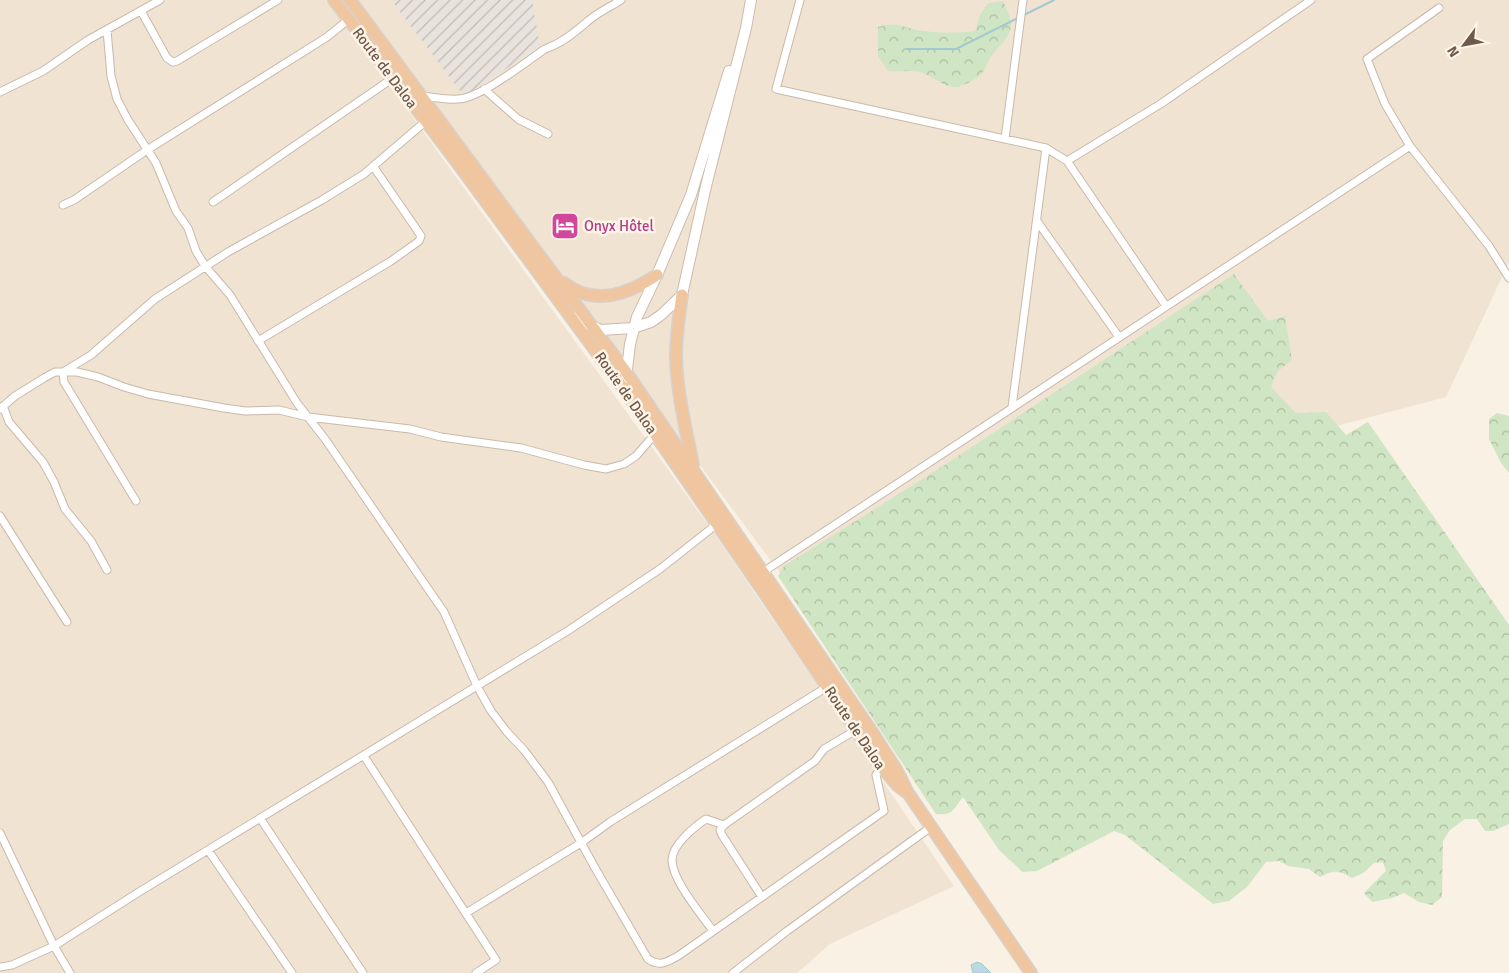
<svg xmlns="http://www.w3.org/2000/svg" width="1509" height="973" font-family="Signika,sans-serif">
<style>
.residential{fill:#f0e3d2}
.industrial{fill:url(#industrial-furrows)}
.forest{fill:url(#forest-crowns)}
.water{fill:#badae1;stroke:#a1c9d1}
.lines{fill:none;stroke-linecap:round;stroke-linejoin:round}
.stream{stroke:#a1c9d1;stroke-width:2}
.minor-casing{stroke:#c9b9ab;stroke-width:9}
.secondary-casing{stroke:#cebbab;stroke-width:12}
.trunk-casing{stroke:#d7d1cd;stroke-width:14}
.minor{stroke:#fff;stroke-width:7}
.secondary{stroke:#fff;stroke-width:10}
.trunk{stroke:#f0c6a0;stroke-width:11}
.labels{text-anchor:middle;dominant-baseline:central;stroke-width:5;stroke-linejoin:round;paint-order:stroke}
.street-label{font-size:15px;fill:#6f594c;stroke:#fdf5e8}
.hotel-label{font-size:15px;fill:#b23c85;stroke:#fdf5e8;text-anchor:start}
</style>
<defs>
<pattern id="industrial-furrows" width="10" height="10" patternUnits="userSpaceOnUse" patternTransform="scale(1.25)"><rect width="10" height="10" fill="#e9e3dd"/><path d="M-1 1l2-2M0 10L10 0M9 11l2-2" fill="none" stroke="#c1bbb5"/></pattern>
<pattern id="forest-crowns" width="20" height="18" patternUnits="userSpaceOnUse" patternTransform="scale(1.25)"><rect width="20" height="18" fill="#d0e5c3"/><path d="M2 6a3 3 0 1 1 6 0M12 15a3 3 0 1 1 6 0" fill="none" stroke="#adbda1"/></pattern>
</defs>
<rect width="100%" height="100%" fill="#f9f1e3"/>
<!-- residential -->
<path class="residential" d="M0,0H326L414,119L714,533L954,886L830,944L797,973H0Z
M355,0H1509V262L1446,397L780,573Z"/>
<!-- industrial -->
<path class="industrial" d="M391,0H532L540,47L467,94L461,92Z"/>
<!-- forest -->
<path class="forest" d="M1003,1C1006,8 1012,19 1011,26C1010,38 999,46 992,55C987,62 985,72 978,77C973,81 962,86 957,87C945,88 935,78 925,74C913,68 901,73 888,71L878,56V27C894,20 908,29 924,31C941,33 959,33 975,31L980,15L988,3Z
M1234,274L1268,321L1285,316L1292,360L1278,371L1271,387L1296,413L1326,412L1346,435L1368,422L1509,625V824L1493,831H1485L1477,819H1465L1450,830L1443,841L1442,897L1432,905L1419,902L1404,893L1392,898L1372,902L1364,893L1386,871L1383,862L1374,863L1363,873L1352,878C1337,870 1335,870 1320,877L1309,869L1288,866L1279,861L1266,862L1247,887L1229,901L1213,904L1125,835L1114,831L1037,871L1023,872L999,850L963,797C953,809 954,816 936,814L778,576L784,566L940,468Z
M1497,413L1509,416V473L1501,463L1489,439V419Z"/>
<!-- water -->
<path class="water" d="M977,962L982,964L991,973H973L971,965Z"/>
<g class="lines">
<!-- stream -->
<path class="stream" d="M1024,15L1054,0
M907,49H956L1018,18"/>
<defs>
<path id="minor" d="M800,0L776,89L1046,148L1067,161L1166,306
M1439,8L1367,59L1385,104L1410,146L1489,246L1509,278
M141,11L167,58L173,62L177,61L278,0
M107,30L111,76L117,99L128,120L156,163L176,211L188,228L196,251L205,266L230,295L297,403L325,439L444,612L477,686L491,711L507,732L524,750L548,782L595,868L648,959C660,967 667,962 678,956L884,811L876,775L881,767
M484,89L518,119L548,134
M0,92L43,71L88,40L160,0
M422,96C434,97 446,100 458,99C481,98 524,63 545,49C562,43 574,33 588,21C597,13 610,7 621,0
M1005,139L1023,0
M1067,161L1162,103L1311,0
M213,202L393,78
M63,205L74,200L147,150L327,37L348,20
M1037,221L1119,337
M258,341L391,261L419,241L421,236L415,227L373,166
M3,406L9,422L43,462L54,482L65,509L91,541L107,570
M1012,407L1046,148
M0,409L15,396L44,378L55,372H63L91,355L155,299L228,252L322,200L364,174L426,121
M136,501L64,382L63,372H77L98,377L124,387L148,394L224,408L245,411L279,410L308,417L410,429L441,437L521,448L584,465L606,469L624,464L636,456L655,434
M0,516L67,622
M763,572L1410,146
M364,756L496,960L476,973
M260,818L363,973
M0,833L54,946L70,973
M208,850L292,973
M762,897L722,835L720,830L724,825L815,761L824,749L856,730
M466,913L581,843L610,822L827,687
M713,931C701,914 672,880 672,860C672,845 694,827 706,819L724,825
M0,967L12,965L54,946L139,892L569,630L660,569L717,524
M733,973L787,931L931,827"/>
<path id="secondary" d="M572,317L601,330L633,328L651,322L661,315L682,295L706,186L746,28L751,0
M626,378L630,344L637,317L657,275L691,195L729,71"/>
<path id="trunk" d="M334,0L456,161L626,392L763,591L878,763L897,785L906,792
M350,0L626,372L870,729L896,769L908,793L1031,973
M564,283C595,307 628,294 657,275
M682,295C679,315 676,336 676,357C677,394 686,429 693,465"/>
</defs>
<!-- minor casing -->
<use href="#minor" class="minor-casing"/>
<!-- secondary casing -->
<use href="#secondary" class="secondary-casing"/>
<!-- trunk casing -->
<use href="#trunk" class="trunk-casing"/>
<!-- minor -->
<use href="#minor" class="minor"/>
<!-- secondary -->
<use href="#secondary" class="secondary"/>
<!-- trunk -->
<use href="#trunk" class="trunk"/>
</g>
<!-- icons -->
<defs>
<symbol id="hotel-square" viewBox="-11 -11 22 22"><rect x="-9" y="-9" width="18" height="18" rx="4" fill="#d1479c" stroke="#fdf5e8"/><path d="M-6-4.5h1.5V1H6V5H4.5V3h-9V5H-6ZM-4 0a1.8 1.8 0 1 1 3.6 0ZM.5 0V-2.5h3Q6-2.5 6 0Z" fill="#fff"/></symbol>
</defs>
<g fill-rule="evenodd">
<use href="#hotel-square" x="549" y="210" width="32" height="32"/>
</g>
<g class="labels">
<!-- street labels -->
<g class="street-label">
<text transform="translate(385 68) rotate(53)">Route de Daloa</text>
<text transform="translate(626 393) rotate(55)">Route de Daloa</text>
<text transform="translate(855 728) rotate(56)">Route de Daloa</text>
</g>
<!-- hotel labels -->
<g class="hotel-label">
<text x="584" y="226">Onyx Hôtel</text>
</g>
</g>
<!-- north arrow -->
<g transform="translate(1464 45) rotate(238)" stroke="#fdf5e8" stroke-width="4" paint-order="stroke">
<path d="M0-4L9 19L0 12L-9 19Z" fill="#6f594c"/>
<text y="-8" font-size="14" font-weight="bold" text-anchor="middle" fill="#6f594c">N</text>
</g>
</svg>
